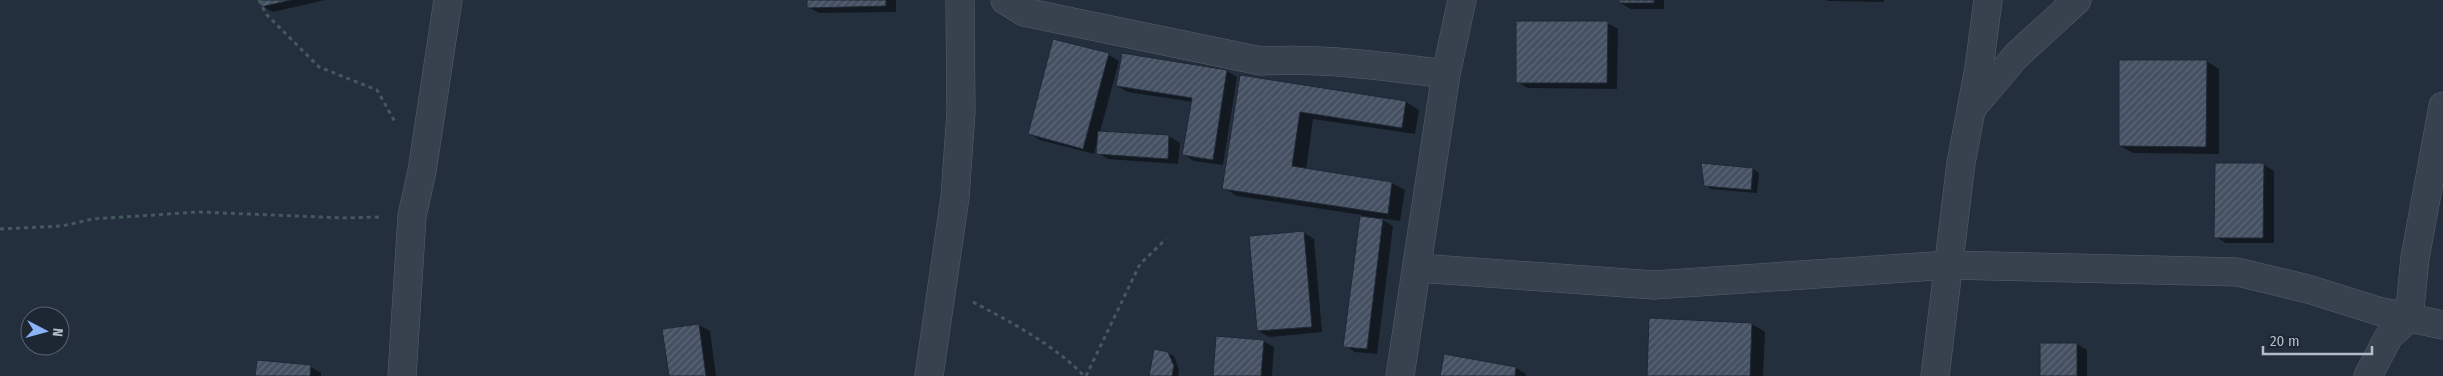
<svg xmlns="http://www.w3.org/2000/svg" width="2443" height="376" font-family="'Fira Sans Condensed',sans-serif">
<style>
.shadow{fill:#0007}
.building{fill:url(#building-hatch);stroke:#1f2835}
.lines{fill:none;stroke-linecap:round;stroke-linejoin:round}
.minor-casing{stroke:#565f6c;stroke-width:29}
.path{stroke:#44595c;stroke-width:3;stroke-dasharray:4 4;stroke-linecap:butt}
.minor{stroke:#38414e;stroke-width:28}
</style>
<defs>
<pattern id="building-hatch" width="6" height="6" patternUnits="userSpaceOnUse" patternTransform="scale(1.25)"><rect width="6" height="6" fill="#455162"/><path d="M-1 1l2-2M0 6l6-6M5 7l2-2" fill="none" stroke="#5d6877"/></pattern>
</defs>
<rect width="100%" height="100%" fill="#242f3e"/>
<!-- shadow -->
<path class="shadow" d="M261,0H325L273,12L262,6Z
M808,0H896V12L819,13L808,7Z
M1620,0H1664V9H1631L1620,3Z
M1826,0H1884V2L1828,1Z
M1607,23L1618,29L1617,89L1528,88L1517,82Z
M1054,40L1109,55L1119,61L1100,132L1169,136L1180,143L1178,164L1108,159L1098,153L1097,143L1094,154L1040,140L1030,134Z
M2206,61L2219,69V154L2133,153L2120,146Z
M1227,71L1237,77L1223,165L1194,161L1184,155L1193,102L1128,92L1117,86Z
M1241,76L1406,102L1419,110L1415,134L1313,119L1306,170L1392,183L1405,190L1400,221L1379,218L1393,226L1377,354L1355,352L1345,346L1362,215L1237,196L1224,188Z
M1702,165L1753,169L1759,173L1757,193L1711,189L1705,185Z
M2264,165L2274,171V243H2226L2216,237Z
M1304,233L1314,239L1322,332L1269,337L1258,331Z
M1752,324L1765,332L1763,376H1648Z
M699,325L710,331L716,376H670Z
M1263,341L1274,347L1272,376H1214Z
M2077,344L2087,350V376H2041Z
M1167,353L1174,356L1179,370L1178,376H1150Z
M1445,356L1516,368L1526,374V376H1441Z
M311,367L321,373V376H256Z"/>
<!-- building -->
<path class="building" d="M259,0H291L261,7Z
M807,0H886V6L807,8Z
M1619,0H1654V3H1619Z
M1516,21H1608L1607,83H1516Z
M1053,39L1109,53L1083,149L1028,134Z
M1122,53L1227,70L1213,160L1182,155L1192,98L1116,86Z
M2119,60H2207L2206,147L2119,146Z
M1240,75L1406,101L1402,128L1300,112L1292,166L1392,182L1388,214L1222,189Z
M1098,131L1169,135L1168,159L1096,154Z
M1701,163L1753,168L1751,190L1704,186Z
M2215,163H2264L2263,238H2214Z
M1360,216L1383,219L1367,349L1343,347Z
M1304,231L1312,327L1257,331L1249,236Z
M1649,318L1752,323L1750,376H1647Z
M699,324L706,376H669L662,329Z
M1216,336L1264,340L1261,376H1213Z
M2040,343H2077V376H2040Z
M1154,349L1168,352L1174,366L1172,376H1149Z
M1444,354L1516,367L1515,376H1440Z
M257,360L311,365L310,376H255Z"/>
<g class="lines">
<defs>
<path id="minor" d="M1005,0L1024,12L1261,61C1324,58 1384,66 1446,74
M1972,108L2016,56L2077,0
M1418,268L1654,285L1949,265L2237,272L2308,289L2378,311L2443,325
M402,376L412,216L422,171L448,0
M929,376L955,197L961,112L960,0
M1400,376L1446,74L1462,0
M1935,376L1961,163L1979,68L1988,0
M2368,376L2389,336L2409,318L2415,258L2443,106"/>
</defs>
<!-- minor casing -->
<use href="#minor" class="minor-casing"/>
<!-- path -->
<path class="path" d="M259,0L266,14L319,67L377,90L395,122
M0,229L62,226L93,219L199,212L346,218L379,217
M973,302C1009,321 1056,346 1084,376
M1086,376L1140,264L1166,239"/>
<!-- minor -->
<use href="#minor" class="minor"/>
</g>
<!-- north arrow -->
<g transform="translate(45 331) rotate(96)"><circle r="24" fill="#1d2633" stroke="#59626f"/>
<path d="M0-4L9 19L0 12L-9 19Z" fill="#8ab4f8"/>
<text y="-8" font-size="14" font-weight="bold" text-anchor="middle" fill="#b4bcc9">N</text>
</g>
<!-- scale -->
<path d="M2263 346v8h109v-8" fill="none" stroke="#b4bcc9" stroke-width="2.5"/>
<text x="2270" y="346" font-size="15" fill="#b4bcc9" stroke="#1d2633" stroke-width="4" paint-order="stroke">20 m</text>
</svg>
